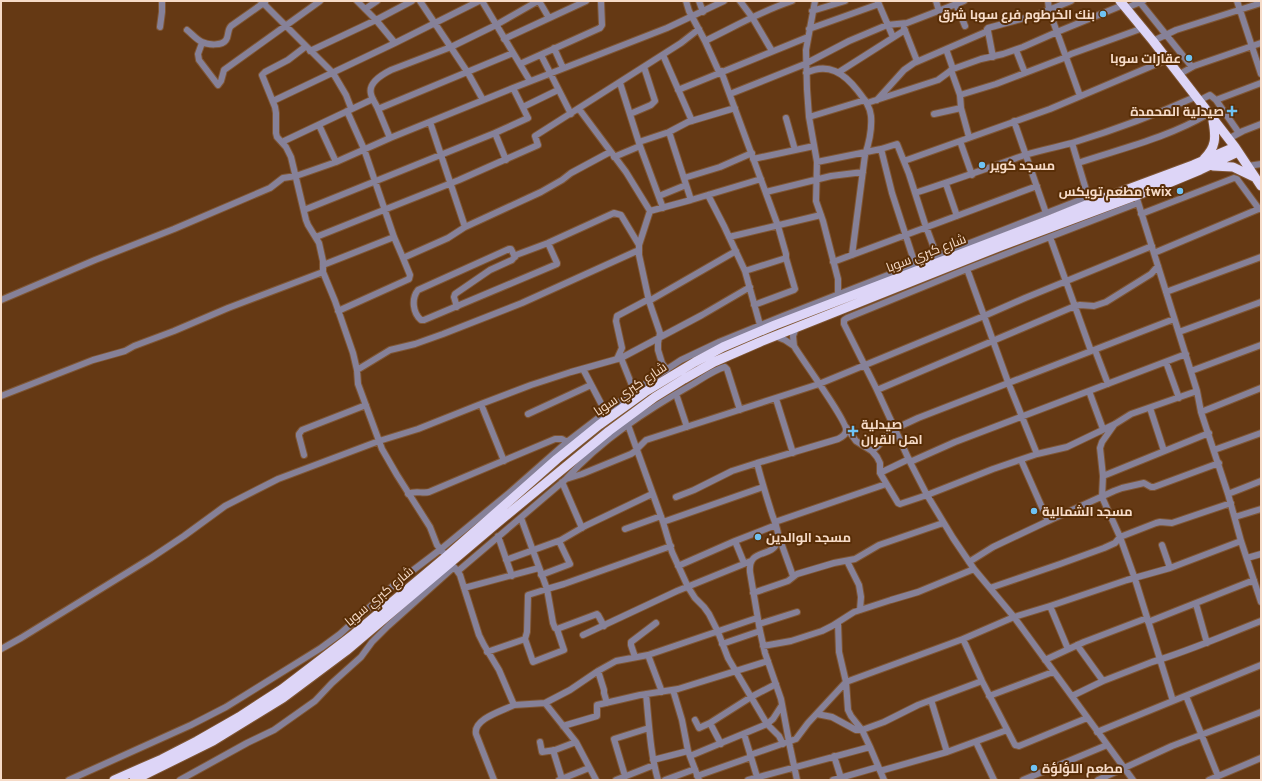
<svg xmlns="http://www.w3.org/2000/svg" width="1262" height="781" font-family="'Public Sans',Cairo,sans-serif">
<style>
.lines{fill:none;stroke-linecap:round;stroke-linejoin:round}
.minor-casing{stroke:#7f5634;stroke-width:8}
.highway-casing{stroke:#7f5634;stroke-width:11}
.minor{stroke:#868198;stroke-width:6}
.highway{stroke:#ddd5f7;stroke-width:9}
.poi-dot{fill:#6ec2f3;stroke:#592e07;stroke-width:1.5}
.labels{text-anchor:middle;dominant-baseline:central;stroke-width:4;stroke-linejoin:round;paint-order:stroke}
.poi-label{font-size:13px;font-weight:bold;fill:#f6dbc8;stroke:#592e07;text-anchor:start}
.street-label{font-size:13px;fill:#f6dbc8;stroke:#592e07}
</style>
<rect width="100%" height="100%" fill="#653914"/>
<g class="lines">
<defs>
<path id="minor" d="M261,1L333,73L346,95L351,108
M357,1L376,20L395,43
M420,1L468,73L483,100
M482,1L530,81
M539,1L549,18
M686,1L689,11L705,41L719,72
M699,1L703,12
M740,1L752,17L772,51
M815,1L806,50L807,89L809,117L817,162L816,201L823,221L838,279V297
M936,1L939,11
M1048,1L1049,10L1080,96
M1139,1L1192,67
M1237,1L1261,74
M878,2L893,37
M956,4L965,26
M1126,8L1143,1
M365,9L377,1
M812,11L845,1
M160,27L162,12V1
M904,28L917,61
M809,29L879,4
M187,30C192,34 197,40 202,42C208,45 222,46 226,40C229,36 227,30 231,26L265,2
M988,31L993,57
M504,39L586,1
M705,41C734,27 761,11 792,1
M1153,41L1176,30L1261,3
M202,43L198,54L199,60L218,85L221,81L224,70L320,1
M305,47L288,60L265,72L262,75L275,107L276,113V133L277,137L286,147L291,157L306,220L308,225L319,243L323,261V272L335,301L353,353L357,370L358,384L382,449L397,475L430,527L437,545L443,552
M554,48L563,68
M946,49L953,69
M1016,50L1025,73
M310,51L376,20L412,1
M513,53L378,109C376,104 372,99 371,94C368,83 383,74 391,70L451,47L496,25L538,1
M541,55L571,114
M663,55L692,121
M520,64L600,28L602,25L601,1
M951,70L960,95L961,108L969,137
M721,71L778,226L786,254V258L795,289L794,290L754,305
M839,72L905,30
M806,73C828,62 844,73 858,91C864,99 870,106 871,116C872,128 869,143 865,155L852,255
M1178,75L1194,66L1261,43
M678,90L808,37
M730,94L805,64L849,41L887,25L907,23L964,1
M960,95L996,84L1064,58L1071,54L1143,28
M877,100L904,70L914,63L988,31L987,29L988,28L1036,15L1071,1
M1216,100L1239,133
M273,101L395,43L479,1
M1198,101L1210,95L1216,100L1261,83
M867,103L938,80L953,69L981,59L1003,54L1023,47L1057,32L1123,5
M523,107L558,90
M378,109L390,138
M579,109L626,172L650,211
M347,111L364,149L394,237L403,258
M630,114L651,105L655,101L644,67
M934,114L961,108
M809,117L865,100
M786,118L795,150
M1014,121L1046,213
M430,122L465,227
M319,125L336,162
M669,132L688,122L735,108
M1228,139L1243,131L1261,124
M960,141L972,175
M282,142L373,99
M639,142L669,132L691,200
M640,146L663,208
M881,149L892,193L915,264
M614,157L640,146L620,83
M753,159L814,146
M506,160L495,133L528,118L513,88
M904,161L1050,109L1166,60
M817,162L881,149L897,144L909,174L925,224L937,256
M1078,163C1123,148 1167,138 1208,114
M1248,166L1261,164
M684,178L720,167L752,153
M946,184L957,216
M766,192L831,176L863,172
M915,193C952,181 988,168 1025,155C1041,150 1057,147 1072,143C1114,130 1155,115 1195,97
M708,195L724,226L745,271L760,325
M659,196L686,185
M1137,199L1197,391L1201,412L1228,494L1241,541L1261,602
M304,210L495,133
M650,211L639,245V255L649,301L660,333L658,343V350L662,363L667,370
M650,211L691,200L761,179
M1141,214L1234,178L1237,179L1259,209
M316,237L459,180L538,145L535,136L681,43L699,29
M729,237L821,215
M1050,237L1091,351
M1154,253L1261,208
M515,257L511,249H509L418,290C411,299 413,313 421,320H424L557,264V263L548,243
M833,262L1037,186
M323,265L394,237
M967,269L1008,382L1037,454
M745,271L786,258
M1166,292L1261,257
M1,300L95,260L174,229L270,188L283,178L296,176L336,162L390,138L513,88L667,28L724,1
M649,301L736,251
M457,307L454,297L455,294L490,270L512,260L516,255L548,243L614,213L621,215L639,245
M338,311L409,279L410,275L403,258L448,238L465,227L541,192L562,180L571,173L610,152
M1179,332L1261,302
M775,336L785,340L794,346C801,358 847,421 846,430C846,435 842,437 838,439L757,463C761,479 766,495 771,511C773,518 777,526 778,534C779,537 779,541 777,543C771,558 748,548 750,572L760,631L765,653L781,699L790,747L797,780
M794,346L793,336L796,328
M1095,350L1108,384
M621,358L633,388
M617,359L622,348L616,321L617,316L649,299
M1166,362L1179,398
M583,369L605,411
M357,370L390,350L415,344L443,334L522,303L639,250
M1191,371L1261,345
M877,390L1075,306L1080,305L1094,306L1106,302L1151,274L1158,266
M1089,391L1103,429
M676,394L687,427
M1,396L93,360L125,351L134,346L174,331L228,308L323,272
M776,399L793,453
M481,404L504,461
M1150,408L1164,451
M1201,412L1261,388
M528,414L591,385
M628,425L663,522L672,552L688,587L695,598L704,607L709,614L718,632L728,658L767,724L779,736L783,744
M1114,425L1102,442L1100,448L1103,476L1102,497L1120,537L1135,579L1173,701
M846,427L856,441L872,451L877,457L880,463V473L898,503L900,504L927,495L993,469L1037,454L1067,447L1115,424L1131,414L1197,391
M1214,450L1261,433
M872,451L879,445L890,431L918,418L1174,319
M304,455L299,436V434L302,430L366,405
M910,462L955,442L1186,354
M880,473L909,459
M1103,476L1209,433
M566,479L582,474L631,454L634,452L646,440L819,384L984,316L1025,298L1152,246
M562,482L582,528
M408,494C416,490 422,494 429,492L555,439H562L567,442
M1228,494L1261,481
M676,497L694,490L732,471L757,463
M1235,517L1261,509
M521,518L547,589L528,595L527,632L525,639L533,662L564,650L557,629L555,628L553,623L547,589L564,584L671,546
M1048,521L1114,491L1122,488L1144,483L1151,487H1154L1219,463
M663,522L763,487
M775,522L886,484
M625,529L661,516
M498,536L512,576
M779,537L793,576
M735,541L776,525
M1162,545L1170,568
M1247,558L1261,554
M506,560L561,540L585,526L652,494
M847,561L859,585L861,597L860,610
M969,562L993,547L1048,521L1021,460
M678,566L735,541L744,563
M455,568L460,575L479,635L484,645L499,670L514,705C502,711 473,719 476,734L494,780
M458,571L566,479C601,440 647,410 693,384C703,378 714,370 725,367L727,369L740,410
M541,575L570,564L559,541
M464,588L539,568
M990,588L1060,564L1104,548L1115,543L1120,537L1156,523L1160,522L1172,523L1231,503
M753,593L788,581L797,574L834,563L855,559L879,545L943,523
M1196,604L1207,643
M1050,606L1068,649
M1148,622L1254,580
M838,623L839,652L846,682L848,710L851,716L862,730L870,747L884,780
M759,624L797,612
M557,629L597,614L598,615L604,626
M583,635L677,591L751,561
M963,639L982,681L1015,745L1019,746L1087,718
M722,644L760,631
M1077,645L1103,681
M763,646L791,641L822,631L832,626L854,612L891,600L918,592L974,569
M1,649L21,638L151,558L184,536L225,506L278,479L379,441L418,429L481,404L531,385L571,372L621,358L702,315L750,287
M487,652L525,639
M648,655L662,692
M635,657L631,645V642L656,623
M1045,660L1084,642L1147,618
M598,671L604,690V693L607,703
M673,690L682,720L688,751L699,780
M646,694C649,723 650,752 658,780
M989,696L1053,672
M1072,696L1103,681L1152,662C1189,651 1225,635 1261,621
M1186,696L1218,776
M931,700L947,752
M545,703L576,742L596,780
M514,705L545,703L570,690L598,671L616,661L648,655L757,618
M817,714L832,717L856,730H862L884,722L918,705L982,681
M695,720L699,728L710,723L751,697L776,684
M710,723L721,744
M563,726L597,716V705L640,695L678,689L768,661
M1097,732L1261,665
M744,734L758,780
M540,742L542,752L555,750L576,742
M976,742L994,780
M553,750L562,779
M750,755L796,739L808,723L846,682L963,639L1014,617L1050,606L1127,580L1170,568L1241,541
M690,756L767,724L773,719L782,705
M834,756L841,778
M653,760L688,751
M880,771L947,752L1007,730
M625,776L614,739L649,728
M697,776L751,757
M69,780L191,725L226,707L321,648L340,634L395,584L441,549L509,493L567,442L631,393L681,360L719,342L783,316L1085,198L1087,196V193L1072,143
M180,780L247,743L274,730L315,701L332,683L361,657L372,642L388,626L454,567
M559,780L589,768
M616,780L654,765
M665,780L695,769
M748,780L870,747
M833,780L878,767
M1023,780L1107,745
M1098,780L1172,746L1261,712
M1133,780L1014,617L974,569L953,538L927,495L910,462L877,390L844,324V320L847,318L967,269L1138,203
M1209,780L1261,758"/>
<path id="highway" d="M1120,1L1153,41L1235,147L1261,186
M1204,159C1216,147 1216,138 1213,121
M1213,166L1233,167L1254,177
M114,780L162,759L197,741L239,717L282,689L354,634L447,556L557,459L599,425L645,392L695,362L723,347L775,325L1049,220L1096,201L1193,165L1235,147
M134,780L213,741L283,698L346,651L496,524L609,431L655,397L684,379L714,362L760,342L1001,246L1159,187L1200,170L1238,152"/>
</defs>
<!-- minor casing -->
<use href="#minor" class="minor-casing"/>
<!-- highway casing -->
<use href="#highway" class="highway-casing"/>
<!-- minor -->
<use href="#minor" class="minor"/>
<!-- highway -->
<use href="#highway" class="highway"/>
</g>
<!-- markers -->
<g class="poi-dot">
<circle cx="1103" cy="14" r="4"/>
<circle cx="1189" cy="58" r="4"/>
<path d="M1230 105h4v4h4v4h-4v4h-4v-4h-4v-4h4z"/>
<circle cx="982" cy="165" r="4"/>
<circle cx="1180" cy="191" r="4"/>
<path d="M851 425h4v4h4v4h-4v4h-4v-4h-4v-4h4z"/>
<circle cx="1034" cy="511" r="4"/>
<circle cx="758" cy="537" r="4"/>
<circle cx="1034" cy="768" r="4"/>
</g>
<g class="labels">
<!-- poi labels -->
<g class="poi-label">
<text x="1095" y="14" text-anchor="end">بنك الخرطوم فرع سوبا شرق</text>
<text x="1181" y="58" text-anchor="end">عقارات سوبا</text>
<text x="1224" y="111" text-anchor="end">صيدلية المحمدة</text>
<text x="990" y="165">مسجد كوير</text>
<text x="1172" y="191" text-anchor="end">مطعم تويكس twix</text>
<text x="861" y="424">صيدلية<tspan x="861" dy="15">اهل القران</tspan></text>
<text x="1042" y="511">مسجد الشمالية</text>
<text x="766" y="537">مسجد الوالدين</text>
<text x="1042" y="768">مطعم اللؤلؤة</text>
</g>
<!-- street labels -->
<g class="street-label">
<text transform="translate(926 253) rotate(-21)">شارع كبري سوبا</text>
<text transform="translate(630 389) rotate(-34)">شارع كبري سوبا</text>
<text transform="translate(379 596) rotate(-40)">شارع كبري سوبا</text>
</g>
</g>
<!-- border -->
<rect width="1262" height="781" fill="none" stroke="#f6dbc8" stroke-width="4"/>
</svg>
